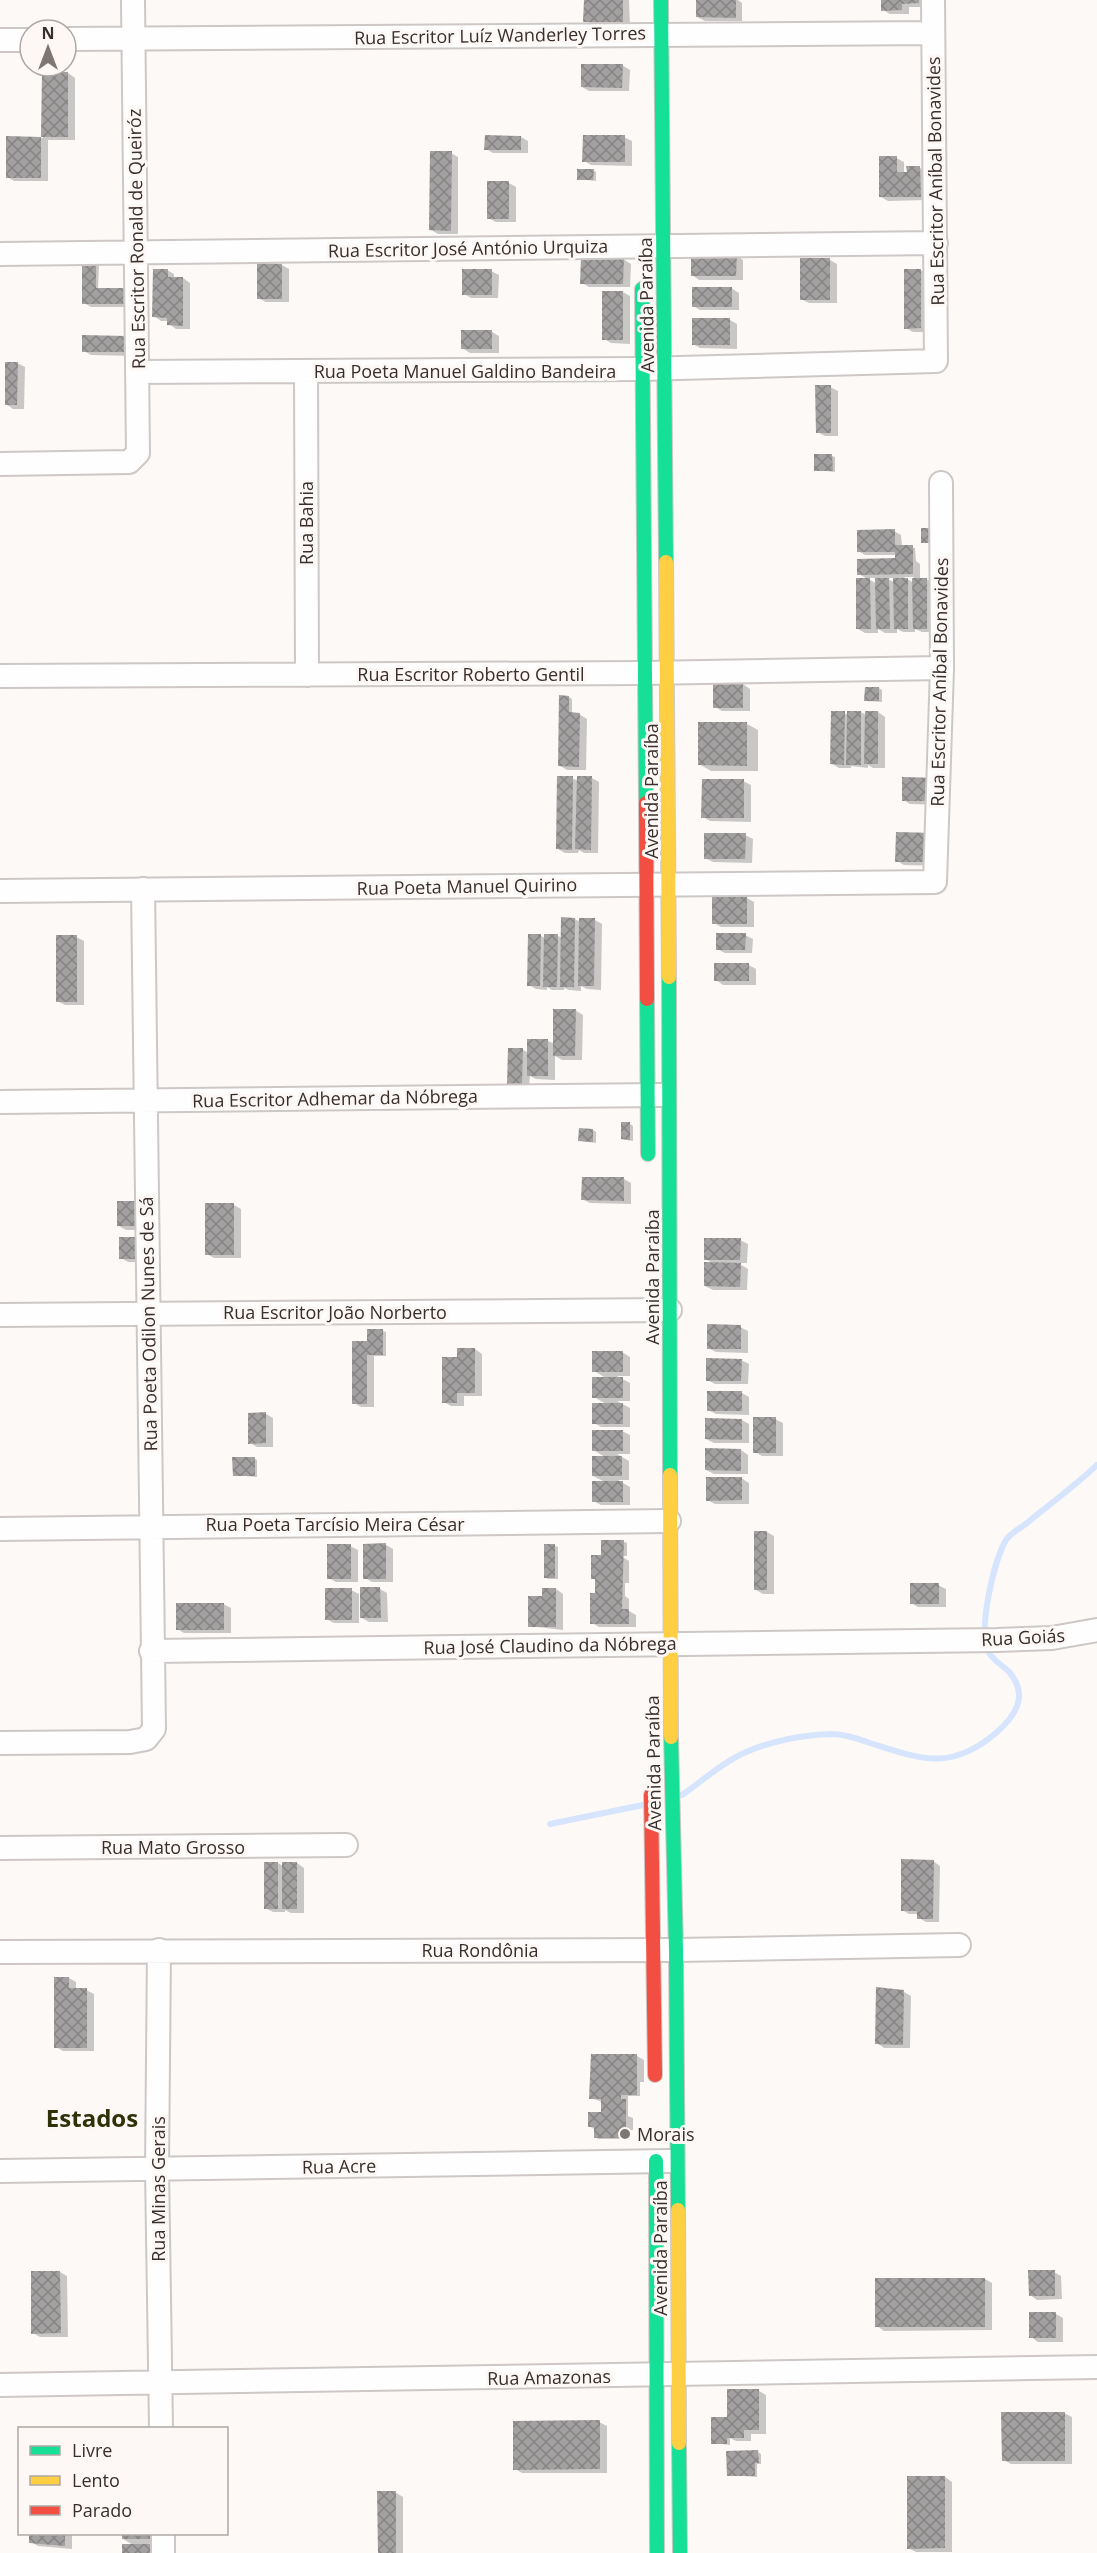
<svg xmlns="http://www.w3.org/2000/svg" width="1097" height="2553" font-family="'Open Sans',sans-serif">
<style>
.shadow{fill:#0003;fill-rule:evenodd}
.lines{fill:none;stroke-linecap:round;stroke-linejoin:round}
.stream{stroke:#d6e5fd;stroke-width:6}
.building{fill:url(#building-cross-hatch)}
.street-casing{stroke:#cdc8c6;stroke-width:26}
.fast-casing{stroke:#cdc8c6;stroke-width:16}
.slow-casing{stroke:#cdc8c6;stroke-width:16}
.jam-casing{stroke:#cdc8c6;stroke-width:16}
.street{stroke:#fffefe;stroke-width:22}
.fast{stroke:#16e098;stroke-width:14}
.slow{stroke:#ffcf43;stroke-width:14}
.jam{stroke:#f24e42;stroke-width:14}
.poi-dot{fill:#7d7673;stroke:#fdf8f6;stroke-width:2}
.labels{text-anchor:middle;dominant-baseline:central;stroke-width:6;stroke-linejoin:round;paint-order:stroke}
.street-label{font-size:18px;fill:#382f2c;stroke:#fdf8f6}
.poi-label{font-size:18px;fill:#382f2c;stroke:#fdf8f6;text-anchor:start}
.district-label{font-size:24px;font-weight:bold;fill:#2e3209;stroke:#fdf8f6}
</style>
<defs>
<pattern id="building-cross-hatch" width="8" height="8" patternUnits="userSpaceOnUse" patternTransform="scale(1.5)"><rect width="8" height="8" fill="#a3a0a1"/><path d="M0 0l8 8M0 8l8-8" fill="none" stroke="#868383"/></pattern>
</defs>
<rect width="100%" height="100%" fill="#fcf9f7"/>
<!-- shadow -->
<path class="shadow" d="M585,0H629L630,26L592,25L585,21Z
M698,0H738L742,3V21H705L697,17Z
M882,0H926V7H909V14H890L883,10Z
M622,65L630,70L629,91H589L582,87Z
M43,73H68L75,78V140H48V181H14L7,177V138H43Z
M521,137L528,141V153H493L486,149Z
M624,137L632,141V166L591,165L584,161Z
M451,153L458,157V234H438L431,230Z
M896,158L904,162V174L920,168L927,172L928,200L888,201L881,197Z
M593,170L596,172V181L578,179Z
M509,183L516,187V222H496L488,218Z
M736,255L743,260V280H699L692,275Z
M623,259L631,264L630,287H589L582,283Z
M830,260L837,264V303H809L801,299Z
M96,263L99,264L98,290L134,307H91L84,303Z
M282,265L289,269V302H266L258,298Z
M167,270L174,274V278H183L190,283V329H176L169,324V321H161L154,316Z
M920,270L928,274V332H913L906,328Z
M491,271L499,275L498,298H471L464,294Z
M731,288L739,293V310H700L693,306Z
M623,292L630,296V344L611,343L604,339Z
M730,320L737,324V349L700,348L693,344Z
M492,332L499,336V353H470L462,348Z
M133,341V356L91,355L84,351Z
M17,363L25,367L24,409H13L6,404Z
M830,387L838,391V436H825L817,432Z
M832,456L835,457V472L816,470Z
M894,531L901,535L902,546L915,548L916,561L920,564V579H926L934,583V632H922L915,629V632H903L897,629V633H885L878,629V633H865L858,629L869,580L859,574L896,560V555H865L858,551ZM904,577H914V583ZM867,578H877V584ZM886,578H895V583Z
M743,684L750,689V711H722L715,707Z
M879,688L882,690V702L866,701Z
M569,697L572,699V714H579L587,719L586,770H567L559,765Z
M861,712L866,715L878,712L885,717V768H873L868,765V768L851,766V768H839L831,763L844,713L848,715Z
M747,724L758,730V771H711L699,764Z
M572,778L578,781L592,778L599,782L598,853H584L579,850L578,853H565L558,849Z
M903,779L948,805L910,804L903,800Z
M743,781L751,785V822L710,821L703,817Z
M897,834L941,866L904,865L897,861Z
M745,835L753,839L752,863L713,862L705,858Z
M747,898L754,902V927H721L714,923Z
M575,919L580,922L595,920L602,924L601,990L587,989L581,986V991L569,990L564,988V990H552L547,987V990L536,989L529,985L541,936L545,938V936H558L562,938Z
M745,935L753,939L752,953H725L717,949Z
M76,937L84,941V1005H65L57,1001Z
M749,965L756,969V985H723L716,980Z
M575,1010L583,1015L582,1060H562L555,1056V1080L536,1079L530,1076L529,1087H516L508,1083L523,1050L529,1053L548,1041L555,1044Z
M630,1124L633,1126V1141L626,1140L622,1139Z
M593,1130L596,1132V1143L580,1141Z
M624,1179L631,1183V1204L590,1203L582,1199Z
M119,1202L152,1230H126L119,1226Z
M234,1205L241,1209V1258H214L207,1254Z
M120,1239L152,1262H128L121,1258Z
M740,1240L748,1244L747,1263H738L748,1269L747,1290H713L705,1286L715,1264L705,1259Z
M740,1327L748,1331V1353L716,1352L708,1348Z
M383,1331L386,1332V1356H374V1407H361L354,1403L368,1343Z
M475,1349L482,1354V1396H464V1406H451L444,1402L458,1359Z
M622,1352L630,1357V1376H617L630,1383V1401H617L630,1408V1427H601L594,1423L606,1404L594,1397L606,1378L594,1371Z
M741,1360L749,1364L748,1384H715L707,1380Z
M742,1393L749,1397V1415L716,1414L708,1410Z
M266,1414L273,1418V1447H257L250,1443Z
M775,1419L783,1423V1456H762L755,1452Z
M742,1420L749,1424V1443H714L706,1439Z
M622,1431L630,1435V1454H617L629,1461V1480H618L630,1487V1505H601L593,1501L605,1482L593,1476L605,1457L593,1450Z
M741,1450L748,1455V1474H714L706,1470Z
M254,1458L257,1460V1477L234,1475Z
M741,1478L749,1483V1504H715L707,1500Z
M767,1532L774,1536V1594H763L756,1590Z
M624,1542L627,1543V1556H621L629,1561V1583H625V1596L629,1599V1611L636,1615V1627H599L592,1623L597,1594V1581L593,1578L602,1557Z
M386,1545L393,1549V1582H372L365,1578Z
M350,1546L358,1550V1582H336L329,1578Z
M555,1546L558,1547V1579H548L545,1577Z
M938,1585L946,1589V1607H918L911,1603Z
M380,1589L387,1593L388,1622H369L362,1618Z
M556,1589L563,1594V1630L529,1626L544,1597Z
M351,1590L359,1594V1623H334L326,1619Z
M223,1604L231,1608V1633H184L177,1629Z
M933,1861L940,1866L939,1922H926L919,1918V1914H909L902,1910Z
M265,1863H278L283,1866L297,1863L304,1868V1913H291L285,1910V1912H273L265,1908Z
M69,1978L76,1982V1990H86L94,1994V2051H63L56,2047Z
M904,1992L911,1996L910,2048H884L877,2043Z
M637,2056L644,2060V2082H640V2096H628V2116L633,2118V2130H628V2139H599L596,2138V2130L589,2126L602,2114V2102L591,2098Z
M60,2272L67,2276L68,2337H40L33,2333Z
M1054,2272L1061,2276L1062,2299L1037,2300L1030,2295Z
M985,2279L992,2283V2330L884,2331L877,2326Z
M1056,2314L1063,2318V2342H1038L1031,2337Z
M759,2391L766,2395V2434H751V2441H736L730,2438V2445L713,2443L729,2419Z
M1064,2413L1072,2417V2464H1011L1003,2460Z
M599,2422L607,2426V2473H522L515,2469Z
M758,2452L761,2454V2464H757V2477L728,2475Z
M945,2477L952,2482V2552H916L908,2548Z
M395,2492L403,2497V2553H379Z
M30,2534H72V2549L38,2546L31,2542Z
M123,2534H161V2542L149,2543L161,2550L123,2553L135,2546L123,2539Z"/>
<g class="lines">
<!-- stream -->
<path class="stream" d="M682,1795C702,1781 723,1762 746,1752C771,1741 803,1735 830,1734C844,1734 857,1738 870,1743C921,1759 951,1772 997,1732C1015,1716 1029,1696 1010,1673C1004,1666 993,1661 988,1651C978,1629 994,1560 1006,1540C1010,1534 1020,1528 1027,1523C1050,1504 1075,1486 1097,1465
M550,1824L643,1805"/>
</g>
<!-- building -->
<path class="building" d="M584,0H623V22H583Z
M696,0H736V18L696,17Z
M881,0H919V3L902,4V10L881,11Z
M581,64H623L622,88L581,87Z
M42,72H68V137H41Z
M485,135L521,136V150H484Z
M583,135H625V162H582Z
M6,136L41,137V178H6Z
M430,151H452L451,231L429,230Z
M879,156H897V172H907L906,166H920L921,197H879Z
M577,169H594L593,180H577Z
M487,181H509V219H487Z
M691,254H737L736,276H691Z
M581,257L624,258L623,284H580Z
M800,258H830V300H800Z
M82,261H96V288H128V304H82Z
M257,263L282,264V299H257Z
M153,269H168V277H183V326L167,325V318L152,317Z
M462,269H492V295H462Z
M904,269H921V328L904,329Z
M692,287H732V307H692Z
M602,291H623V340H602Z
M692,318H730V345H692Z
M461,330H492V349H461Z
M82,335L127,336V352H82Z
M5,362H18L17,405H5Z
M815,385H831V433H816Z
M814,454H832L833,471H814Z
M921,528H930V543H921Z
M895,529V545H913V574L857,575V559L895,558V552H857V530Z
M856,578H870L871,629H856Z
M875,578H889L890,629H876Z
M893,578H908V629H894Z
M912,578H927V629H913Z
M713,683H743V708H713Z
M865,687H879V701H864Z
M559,695L569,696V712L580,713L579,767L558,766Z
M831,711H845L844,765L830,764Z
M847,711H861V765H846Z
M865,711H878V764H864Z
M698,722H747V766L698,765Z
M557,776H573L572,850L556,849Z
M577,776H592L591,850L575,849Z
M902,777L941,778V801H902Z
M702,779H744V818H701Z
M896,832L935,833V862H895Z
M704,833H746L745,859H704Z
M712,896H747V924H712Z
M561,917L575,918L574,987H560Z
M579,918H595L594,986H578Z
M716,933H746L745,950H716Z
M528,934H541L540,986H527Z
M544,934H558L557,987H543Z
M56,935H77V1002H56Z
M714,963H749V981H714Z
M553,1009H576L575,1056H553Z
M527,1039H548V1076H527Z
M508,1048H523L522,1084H507Z
M621,1122H630V1140L621,1139Z
M579,1128L593,1129V1142L578,1141Z
M582,1177H624V1201L581,1200Z
M117,1201H145V1226H117Z
M205,1203H234V1255H205Z
M119,1237H145V1259H119Z
M704,1238H741L740,1260H704Z
M704,1262L741,1263L740,1287L704,1286Z
M707,1324L741,1325V1349H707Z
M367,1329H383V1355H367V1404H352V1341H367Z
M457,1348H475V1393H457V1403H442V1357H457Z
M592,1351H623V1372H592Z
M706,1358L742,1359L741,1381H706Z
M592,1377H623V1398H592Z
M707,1391H742V1411H707Z
M592,1403H623V1424H592Z
M266,1412V1443L248,1444V1413Z
M753,1417H776V1453H753Z
M705,1418L742,1419V1440L705,1439Z
M592,1430H623V1451H592Z
M705,1448L741,1449V1471L705,1470Z
M592,1456H622V1476H592Z
M232,1457H255V1476H233Z
M706,1477H742V1500L706,1501Z
M592,1481H623V1502H592Z
M754,1531H767V1590H754Z
M601,1540H624L622,1609H629V1624H590V1593H595V1579H591V1555H601Z
M386,1543V1579H363V1544Z
M327,1544H351V1579H327Z
M544,1544H555V1578H544Z
M910,1583H939V1604H910Z
M360,1587H380L381,1618H360Z
M325,1588H352V1620H325Z
M542,1588H556V1627H528V1596H542Z
M176,1603H224V1630H176Z
M901,1859L934,1860L933,1919H917V1911H901Z
M264,1862H278V1909H264Z
M282,1862H297V1909H282Z
M54,1977H69V1988H87V2048H54Z
M876,1987L904,1990L903,2045L875,2044Z
M591,2054H637V2095H621V2099H626V2138H594V2127H588V2112H601V2099H589Z
M1028,2270H1055V2296H1029Z
M31,2271H60L61,2333L31,2334Z
M875,2278H985V2327H875Z
M1029,2312H1056V2338H1029Z
M727,2389H759V2430H744V2438H727V2444H711V2417H727Z
M1001,2412H1065V2461H1002Z
M600,2420V2469L513,2470V2421Z
M758,2450L759,2463H755V2476H727L726,2451Z
M907,2476H945V2548L907,2549Z
M377,2491H396V2553H378Z
M29,2534H65V2546L29,2543Z
M122,2534H154V2539H122Z
M122,2544H154V2553H122Z"/>
<g class="lines">
<defs>
<path id="street" d="M66,39L933,33
M0,40H30
M0,254L936,243
M137,372L642,369L936,361L933,0
M306,372L307,675
M0,464L129,462L138,453L133,0
M0,676L643,673L942,668
M0,891L935,882L942,668L941,483
M0,1102L661,1095
M0,1315L670,1310
M0,1529L669,1521
M151,1651L997,1640L1052,1638L1097,1630
M0,1743L130,1742L146,1739L154,1729L143,889
M0,1848L346,1845
M159,1950L157,2169L161,2428
M0,1952L676,1950L959,1945
M0,2171L670,2161
M0,2385L1097,2367
M163,2534V2553"/>
<path id="fast" d="M661,0L666,562
M642,289L646,803
M669,977L670,1475
M647,999L648,1154
M671,1737L676,1950L678,2210
M656,2161L657,2553
M679,2443L680,2553"/>
<path id="slow" d="M666,562L669,977
M670,1475L671,1737
M678,2210L679,2443"/>
<path id="jam" d="M646,803L647,999
M651,1795L655,2075"/>
</defs>
<!-- street casing -->
<use href="#street" class="street-casing"/>
<!-- fast casing -->
<use href="#fast" class="fast-casing"/>
<!-- slow casing -->
<use href="#slow" class="slow-casing"/>
<!-- jam casing -->
<use href="#jam" class="jam-casing"/>
<!-- street -->
<use href="#street" class="street"/>
<!-- fast -->
<use href="#fast" class="fast"/>
<!-- slow -->
<use href="#slow" class="slow"/>
<!-- jam -->
<use href="#jam" class="jam"/>
</g>
<!-- markers -->
<circle class="poi-dot" cx="625" cy="2134" r="6"/>
<g class="labels">
<!-- street labels -->
<g class="street-label">
<text transform="translate(500 35) rotate(-1)">Rua Escritor Luíz Wanderley Torres</text>
<text transform="translate(935 181) rotate(-91)">Rua Escritor Aníbal Bonavides</text>
<text transform="translate(136 239) rotate(-91)">Rua Escritor Ronald de Queiróz</text>
<text transform="translate(468 248) rotate(-1)">Rua Escritor José António Urquiza</text>
<text transform="translate(646 305) rotate(-91)">Avenida Paraíba</text>
<text x="465" y="371">Rua Poeta Manuel Galdino Bandeira</text>
<text transform="translate(306 523) rotate(-90)">Rua Bahia</text>
<text x="471" y="674">Rua Escritor Roberto Gentil</text>
<text transform="translate(939 682) rotate(-89)">Rua Escritor Aníbal Bonavides</text>
<text transform="translate(651 791) rotate(-90)">Avenida Paraíba</text>
<text transform="translate(467 886) rotate(-1)">Rua Poeta Manuel Quirino</text>
<text transform="translate(335 1098) rotate(-1)">Rua Escritor Adhemar da Nóbrega</text>
<text transform="translate(652 1277) rotate(-90)">Avenida Paraíba</text>
<text x="335" y="1312">Rua Escritor João Norberto</text>
<text transform="translate(148 1324) rotate(-91)">Rua Poeta Odilon Nunes de Sá</text>
<text x="335" y="1524">Rua Poeta Tarcísio Meira César</text>
<text transform="translate(1023 1637) rotate(-3)">Rua Goiás</text>
<text transform="translate(550 1645) rotate(-1)">Rua José Claudino da Nóbrega</text>
<text transform="translate(653 1763) rotate(-91)">Avenida Paraíba</text>
<text x="173" y="1847">Rua Mato Grosso</text>
<text x="480" y="1950">Rua Rondônia</text>
<text transform="translate(339 2166) rotate(-1)">Rua Acre</text>
<text transform="translate(158 2189) rotate(-90)">Rua Minas Gerais</text>
<text transform="translate(660 2248) rotate(-90)">Avenida Paraíba</text>
<text transform="translate(549 2377) rotate(-1)">Rua Amazonas</text>
</g>
<!-- poi labels -->
<g class="poi-label">
<text x="637" y="2134">Morais</text>
</g>
<!-- district labels -->
<g class="district-label">
<text x="92" y="2117">Estados</text>
</g>
</g>
<!-- legend -->
<rect x="18" y="2427" width="210" height="108" fill="#fdf8f6" stroke="#aea8a5" stroke-width="1.5"/>
<rect x="30" y="2446" width="30" height="9" fill="#16e098" stroke="#aea8a5" stroke-width="1.5"/>
<text x="72" y="2457" font-size="18" fill="#382f2c">Livre</text>
<rect x="30" y="2476" width="30" height="9" fill="#ffcf43" stroke="#aea8a5" stroke-width="1.5"/>
<text x="72" y="2487" font-size="18" fill="#382f2c">Lento</text>
<rect x="30" y="2506" width="30" height="9" fill="#f24e42" stroke="#aea8a5" stroke-width="1.5"/>
<text x="72" y="2517" font-size="18" fill="#382f2c">Parado</text>
<!-- north arrow -->
<g transform="translate(48 48)"><circle r="28" fill="#fdf8f6" stroke="#aea8a5" stroke-width="1.5"/>
<path d="M0-4.5L10 22L0 15L-10 22Z" fill="#7d7673"/>
<text y="-9" font-size="16" font-weight="bold" text-anchor="middle" fill="#382f2c">N</text>
</g>
</svg>
